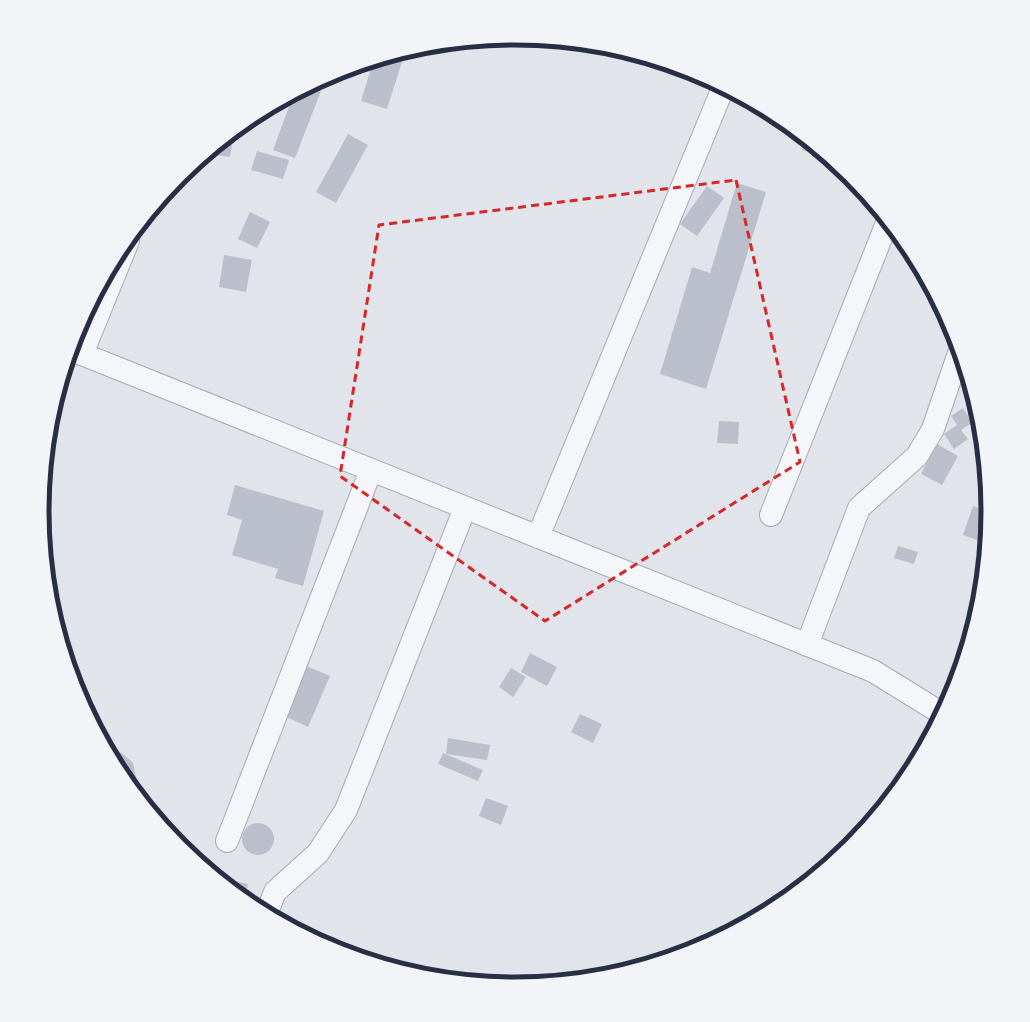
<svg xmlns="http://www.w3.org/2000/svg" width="1030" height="1022" font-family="'Roboto Condensed',sans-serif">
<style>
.building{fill:#bbbfcc}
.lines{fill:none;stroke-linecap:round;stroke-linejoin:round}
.minor-casing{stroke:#a6aab7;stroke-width:24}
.minor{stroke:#f5f6f9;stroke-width:22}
.marked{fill:none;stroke:#d62828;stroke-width:3;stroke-dasharray:8 5;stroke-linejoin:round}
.rim{fill:none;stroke:#282f45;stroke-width:5}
</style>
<rect width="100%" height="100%" fill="#e2e4ec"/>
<!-- building -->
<path class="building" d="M405,52L387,109L361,101L373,62Z
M326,78L295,158L273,150L293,96Z
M234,133L230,157L209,154L212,151Z
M348,134L368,145L336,203L316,192Z
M805,140L828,159L802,150Z
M257,151L289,160L283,179L251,170Z
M737,183L766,192L706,389L660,374L692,267L710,273Z
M707,186L724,198L697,236L680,224Z
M250,212L270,222L257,248L238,239Z
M224,255L252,260L246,292L219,287Z
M963,408L972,423L961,430L968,439L954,449L944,434L957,425L951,416Z
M719,421L739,422L738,444L717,443Z
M937,444L958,456L942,485L921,474Z
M235,485L324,511L303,586L275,578L278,569L232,555L242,520L227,515Z
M973,506L988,511L985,543L963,535Z
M898,546L918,552L914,564L894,558Z
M530,653L557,667L547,686L521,672Z
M304,665L330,676L308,727L282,715Z
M511,668L526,677L513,697L499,687Z
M580,714L602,724L593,743L571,732Z
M448,738L490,745L487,760L446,754Z
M110,751L122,753L133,763L136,777L133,787L122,774Z
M443,753L483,770L478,781L438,764Z
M486,798L508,806L501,825L479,816Z
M242 839a16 16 0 1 1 32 0a16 16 0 1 1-32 0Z
M220,878L248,884L245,898L241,895Z"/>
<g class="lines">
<defs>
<path id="minor" d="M72,350L873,671L941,713
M82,354L128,241
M771,515L887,223
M538,537L723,88
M807,645L859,508L917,456L933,429L959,353
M227,841L371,470
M267,912L275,892L318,853L346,810L465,508"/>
</defs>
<!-- minor casing -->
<use href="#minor" class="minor-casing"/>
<!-- minor -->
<use href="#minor" class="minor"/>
</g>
<!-- marked area -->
<path class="marked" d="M736,180L800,462L545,621L340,476L379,225Z"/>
<!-- crop -->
<path d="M0 0H1030V1022H0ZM49 511a466 466 0 1 1 932 0a466 466 0 1 1-932 0Z" fill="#f2f4f8" fill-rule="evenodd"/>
<path class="rim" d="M49 511a466 466 0 1 1 932 0a466 466 0 1 1-932 0Z"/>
</svg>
